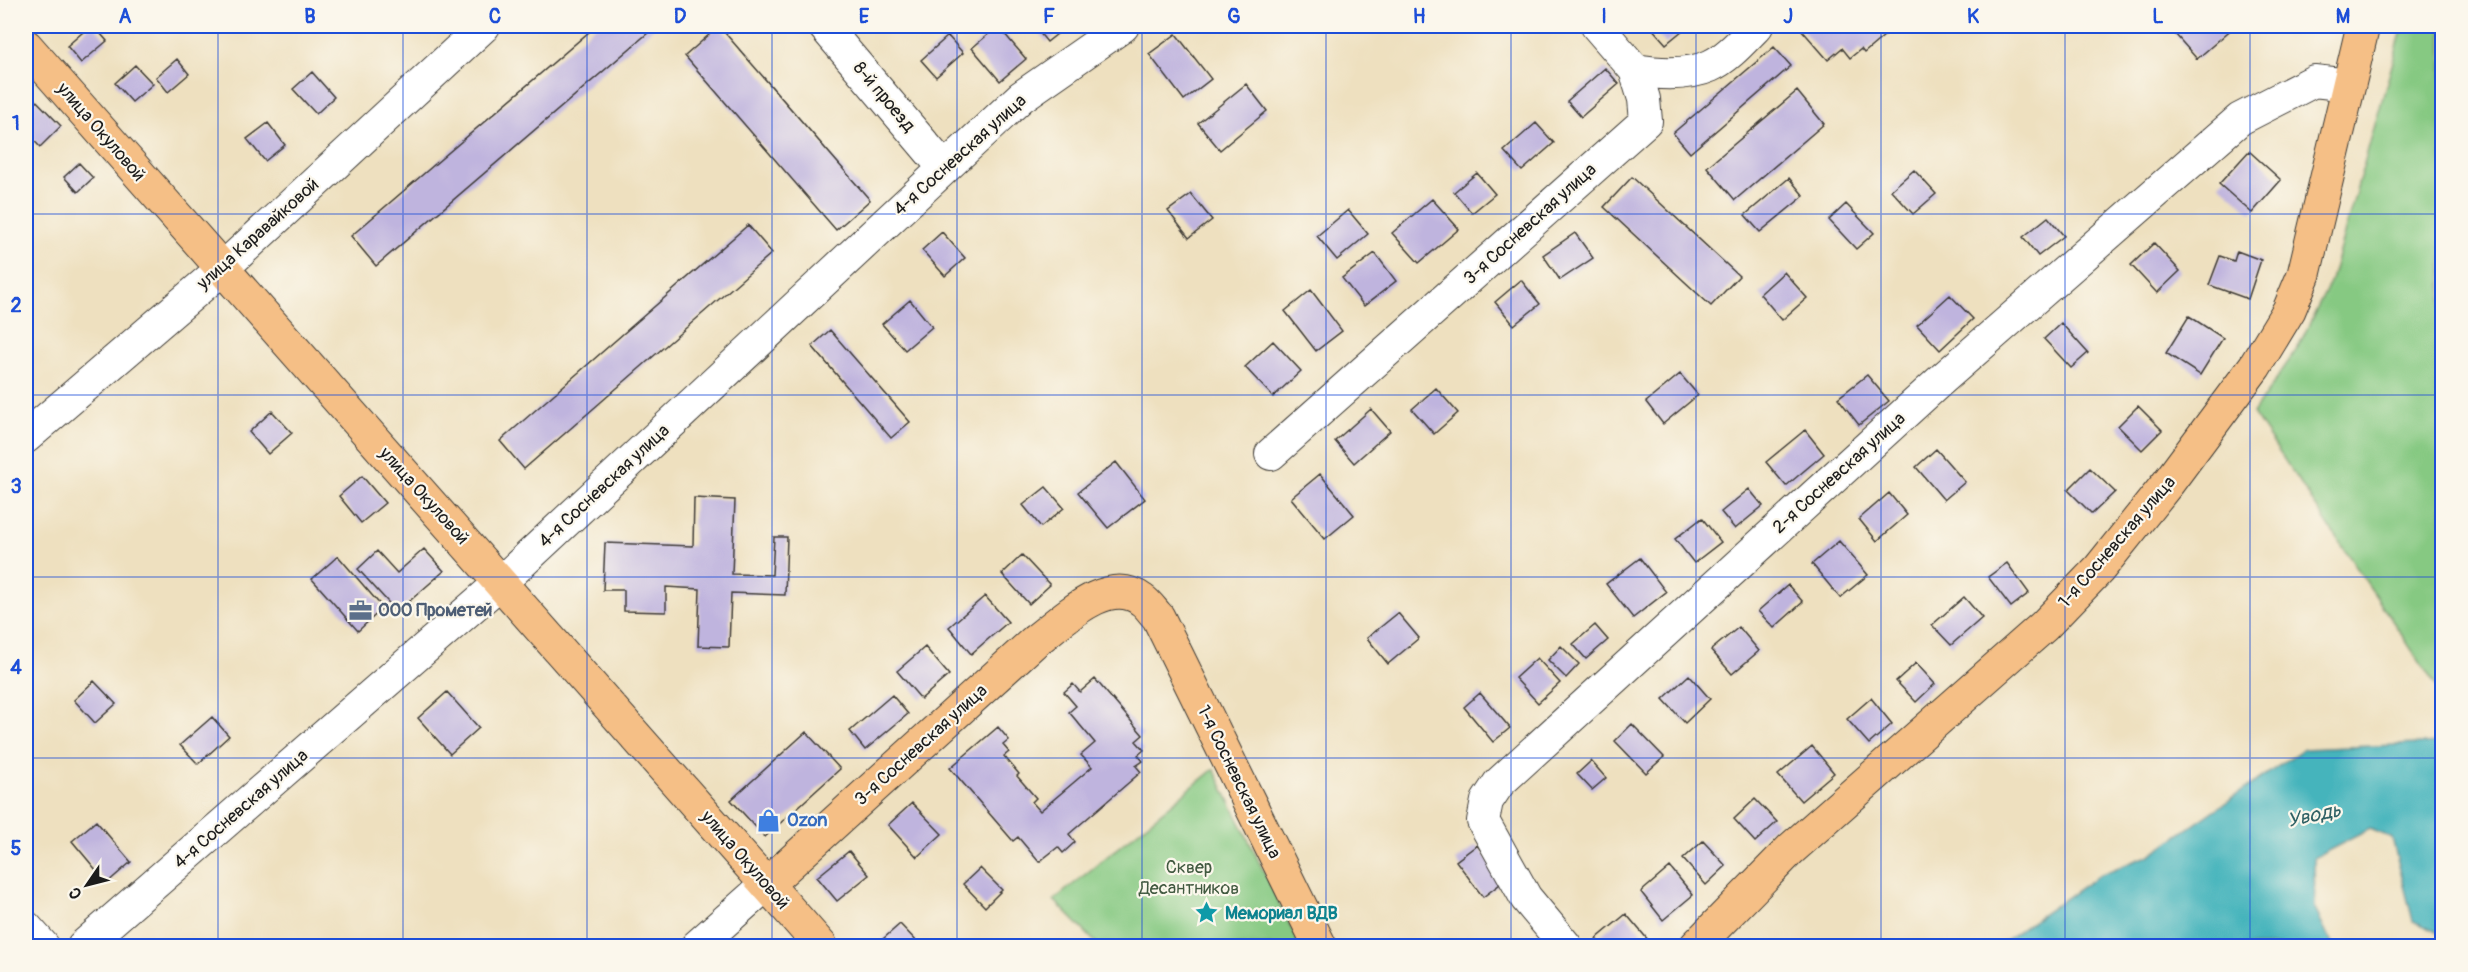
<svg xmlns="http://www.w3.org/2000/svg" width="2468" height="972" font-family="Pangolin,sans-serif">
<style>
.green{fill:#86c982;stroke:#51724f;stroke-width:1.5}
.water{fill:#44b4bc;stroke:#30686c;stroke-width:1.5}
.building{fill:#bfb4de}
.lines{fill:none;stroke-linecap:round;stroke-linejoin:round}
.minor-casing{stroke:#3c3934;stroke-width:34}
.major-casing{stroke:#3c3934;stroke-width:35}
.minor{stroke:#fff;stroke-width:32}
.major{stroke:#f5bf86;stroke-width:33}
.grid{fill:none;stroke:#1d4ed8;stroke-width:1.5;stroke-opacity:0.55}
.labels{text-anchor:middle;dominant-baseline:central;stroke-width:4.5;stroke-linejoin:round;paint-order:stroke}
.street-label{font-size:18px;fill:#1c1c1c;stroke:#fbf7ec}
.service-label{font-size:18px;font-weight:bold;fill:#4e5e75;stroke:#fbf7ec;text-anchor:start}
.shop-label{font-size:18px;font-weight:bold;fill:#366cbe;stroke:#fbf7ec;text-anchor:start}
.park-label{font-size:18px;fill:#415940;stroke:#fbf7ec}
.culture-label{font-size:18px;font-weight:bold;fill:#0d838f;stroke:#fbf7ec;text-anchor:start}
.water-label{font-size:20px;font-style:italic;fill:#2e6064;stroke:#fbf7ec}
.neatline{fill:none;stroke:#1d4ed8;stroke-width:2}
.grid-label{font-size:20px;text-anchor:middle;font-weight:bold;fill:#1d4ed8}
</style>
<rect width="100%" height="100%" fill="#fbf7ec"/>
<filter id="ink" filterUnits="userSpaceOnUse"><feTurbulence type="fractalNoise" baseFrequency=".0167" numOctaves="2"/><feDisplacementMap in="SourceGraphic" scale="12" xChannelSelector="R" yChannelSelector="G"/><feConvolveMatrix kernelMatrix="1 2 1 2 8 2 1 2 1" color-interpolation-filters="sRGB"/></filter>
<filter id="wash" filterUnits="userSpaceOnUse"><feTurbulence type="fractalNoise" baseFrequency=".008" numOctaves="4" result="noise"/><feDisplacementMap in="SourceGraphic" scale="24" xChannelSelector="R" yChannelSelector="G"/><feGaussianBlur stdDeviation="1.35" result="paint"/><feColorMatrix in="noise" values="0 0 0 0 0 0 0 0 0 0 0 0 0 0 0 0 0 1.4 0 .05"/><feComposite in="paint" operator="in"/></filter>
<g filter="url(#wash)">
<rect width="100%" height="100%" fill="#eee0bf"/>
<!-- green -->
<path class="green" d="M2403,26H2442V695L2253,413L2297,349L2331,280Z
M1214,769L1300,946H1099L1054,900Z"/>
<!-- water -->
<path class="water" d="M2442,743V934L2413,921L2392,838L2370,829L2314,858L2315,909L2333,946H1997L2099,875L2150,855L2303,749Z"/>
<g id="blocks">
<!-- building -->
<path class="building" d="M90,26H94L107,41L81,63L67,46Z
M596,26H656L376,266L351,236Z
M719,26L870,200L836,230L685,56Z
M998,26L1026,59L1000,81L972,48Z
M1034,26H1067L1047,42Z
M1650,26H1679L1683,30L1666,44Z
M1803,26H1887L1891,30L1864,53L1861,49L1850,58L1842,48L1828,60L1800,28Z
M2168,26H2235L2197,59Z
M1176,34L1211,79L1184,100L1149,54Z
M948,36L963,53L936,77L921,60Z
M1774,47L1791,66L1690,153L1673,133Z
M177,59L189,74L168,92L156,77Z
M135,65L153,84L132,102L115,83Z
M1605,68L1619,84L1581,117L1567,101Z
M312,72L334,97L316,114L293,89Z
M1246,84L1267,111L1220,150L1198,123Z
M1797,91L1824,124L1735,200L1707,167Z
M29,93L61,126L40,147L26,132V97Z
M268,123L285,145L265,161L247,139Z
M1536,123L1554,143L1522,171L1504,151Z
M2249,151L2281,180L2252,213L2219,184Z
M79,163L93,178L78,192L64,177Z
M1914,170L1936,194L1913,214L1891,190Z
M1477,173L1495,194L1472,213L1454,192Z
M1632,177L1739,276L1711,306L1604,207Z
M1789,178L1804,196L1760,232L1745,215Z
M1191,194L1212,220L1189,238L1168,211Z
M1432,199L1459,229L1419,263L1392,233Z
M1846,204L1874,233L1856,249L1829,220Z
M1348,210L1368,234L1337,260L1317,236Z
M2048,217L2064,236L2038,256L2023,237Z
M748,225L772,253L524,469L500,441Z
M942,232L965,258L945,276L922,250Z
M1575,233L1593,258L1560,280L1543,255Z
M2154,243L2180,271L2157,293L2131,265Z
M2237,251L2261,260L2248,299L2209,285L2220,256L2234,261Z
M1375,253L1396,281L1364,306L1342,278Z
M1784,272L1807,298L1782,320L1760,294Z
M1521,280L1540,304L1514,325L1495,302Z
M1311,290L1342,331L1316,351L1285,311Z
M1950,295L1973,319L1940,350L1917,325Z
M910,300L932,327L905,350L882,324Z
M2189,316L2223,338L2200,375L2166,353Z
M2061,323L2088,353L2071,368L2044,339Z
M830,330L910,422L891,438L812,346Z
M1273,341L1301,371L1273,397L1245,367Z
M1680,374L1698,395L1663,424L1646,402Z
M1867,375L1889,401L1859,425L1838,398Z
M1436,388L1458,413L1434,434L1412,409Z
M2138,406L2162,430L2142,450L2118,426Z
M1371,409L1390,431L1354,463L1335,441Z
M272,411L292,433L268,454L249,432Z
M1805,430L1824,454L1786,486L1766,462Z
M1936,449L1965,482L1944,500L1916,467Z
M1116,462L1145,499L1108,528L1078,492Z
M2090,468L2115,492L2092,514L2068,490Z
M1320,474L1354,515L1325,539L1291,498Z
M362,476L385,503L361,523L339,496Z
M1046,487L1064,508L1041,527L1023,505Z
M1749,489L1763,506L1735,529L1721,512Z
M1889,493L1907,515L1877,541L1859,519Z
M694,498L735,500L732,574L772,575L774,537H787L785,595L731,593L729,647L698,646L700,589L666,587V612L624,611V590H603L605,543L693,546Z
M1702,518L1721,542L1694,563L1675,539Z
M1839,541L1868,575L1840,598L1812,564Z
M424,549L444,571L397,612L358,569L377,551L397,573Z
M1022,555L1050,585L1029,604L1002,574Z
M338,556L383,608L358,631L312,579Z
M1640,558L1666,592L1633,618L1606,584Z
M2007,563L2029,593L2011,607L1988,577Z
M1788,585L1803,602L1774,628L1758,611Z
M985,596L1008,622L971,654L949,627Z
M1964,597L1982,618L1951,645L1932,625Z
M1398,613L1419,638L1388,664L1367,638Z
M1595,625L1608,640L1586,659L1573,644Z
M1739,627L1759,651L1732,674L1711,650Z
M1561,646L1579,664L1566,678L1548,660Z
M925,647L949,675L921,699L897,671Z
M1537,658L1560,683L1538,703L1515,678Z
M1916,663L1935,684L1916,702L1896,681Z
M1689,675L1710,699L1685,723L1663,699Z
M1095,679L1143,735L1136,741L1144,750L1138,755L1143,761L1136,766L1141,772L1069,834L1075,842L1063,853L1058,847L1039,862L1018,837L1013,841L950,768L998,727L1009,740L1003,745L1009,752L1004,756L1019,774L1017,776L1036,798L1032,802L1040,811L1092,767L1081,755L1095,743L1069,712L1076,706L1064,692L1073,684L1080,692Z
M94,681L116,704L95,723L74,700Z
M447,692L479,728L450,754L418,718Z
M1480,693L1510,728L1493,742L1464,707Z
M892,695L908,714L865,750L850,731Z
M1871,698L1892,724L1869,744L1847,719Z
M212,717L229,736L198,764L180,745Z
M1632,724L1664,757L1646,773L1615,741Z
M806,732L840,769L765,837L731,800Z
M1812,746L1834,773L1801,801L1778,775Z
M1591,761L1606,778L1592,790L1577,774Z
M1755,799L1777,822L1755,842L1734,819Z
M912,803L942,834L917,857L888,825Z
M96,821L131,862L107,883L72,841Z
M1703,841L1726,866L1706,885L1683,859Z
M1477,845L1504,881L1483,897L1456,861Z
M849,851L869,875L837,901L817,877Z
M1670,867L1693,895L1663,920L1641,892Z
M980,868L1002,890L985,907L963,884Z
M1626,914L1649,941L1643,946H1603L1596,939Z
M900,924L921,946H875Z"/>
</g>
</g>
<g filter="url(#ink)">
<use href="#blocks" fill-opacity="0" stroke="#3c3934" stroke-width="1.5"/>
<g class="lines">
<defs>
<path id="minor" d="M824,26L944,168
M1597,26L1635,70
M26,437L222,269L484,26
M1271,454L1646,121L1644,99L1635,70C1659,74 1687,76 1710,66C1728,58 1744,39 1757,26
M26,927L43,946
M83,946L500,583L1021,97L1123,26
M697,946L767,884
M1566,946L1526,898L1483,821L1487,801L1499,783L1940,381L2240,119L2314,81L2349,85"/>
<path id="major" d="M26,46L821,946
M767,884L1035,641C1061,622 1108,573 1142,600C1148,604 1153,612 1158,617L1320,946
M1696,946L1791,849L2044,626L2099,569L2168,483L2255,366L2289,310L2304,274L2363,26"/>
</defs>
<!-- minor casing -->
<use href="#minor" class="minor-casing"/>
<!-- major casing -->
<use href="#major" class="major-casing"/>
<!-- minor -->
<use href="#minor" class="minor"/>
<!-- major -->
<use href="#major" class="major"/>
</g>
</g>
<!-- grid -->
<path class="grid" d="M218,26V946M403,26V946M587,26V946M772,26V946M957,26V946M1142,26V946M1326,26V946M1511,26V946M1696,26V946M1881,26V946M2065,26V946M2250,26V946M26,214H2442M26,395H2442M26,577H2442M26,758H2442"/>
<!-- icons -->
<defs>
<symbol id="office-bare" viewBox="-9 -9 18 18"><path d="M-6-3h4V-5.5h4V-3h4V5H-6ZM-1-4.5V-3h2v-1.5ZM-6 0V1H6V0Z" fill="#5c6f8a" stroke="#fbf7ec" stroke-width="2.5" paint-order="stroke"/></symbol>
<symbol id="shop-bare" viewBox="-9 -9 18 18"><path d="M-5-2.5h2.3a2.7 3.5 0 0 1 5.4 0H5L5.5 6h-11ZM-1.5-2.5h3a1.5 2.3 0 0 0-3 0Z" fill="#3f7fe0" stroke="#fbf7ec" stroke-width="2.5" paint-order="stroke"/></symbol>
<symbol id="sight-bare" viewBox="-9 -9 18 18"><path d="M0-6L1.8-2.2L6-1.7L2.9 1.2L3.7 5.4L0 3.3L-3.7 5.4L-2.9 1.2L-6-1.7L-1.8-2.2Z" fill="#0f9aa8" stroke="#fbf7ec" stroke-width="2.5" paint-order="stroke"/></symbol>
</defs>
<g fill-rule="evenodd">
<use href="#office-bare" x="344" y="594" width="33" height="33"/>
<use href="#shop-bare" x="752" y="804" width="33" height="33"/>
<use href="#sight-bare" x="1190" y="896" width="33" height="33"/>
</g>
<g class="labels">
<!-- street labels -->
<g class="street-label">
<text transform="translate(884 97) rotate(50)">8-й проезд</text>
<text transform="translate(101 132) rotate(49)">улица Окуловой</text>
<text transform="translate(960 155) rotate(-42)">4-я Сосневская улица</text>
<text transform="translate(1530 224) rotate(-42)">3-я Сосневская улица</text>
<text transform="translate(258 234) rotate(-42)">улица Каравайковой</text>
<text transform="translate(1839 473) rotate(-42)">2-я Сосневская улица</text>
<text transform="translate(604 486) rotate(-43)">4-я Сосневская улица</text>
<text transform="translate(424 496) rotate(48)">улица Окуловой</text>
<text transform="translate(2117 542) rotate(-49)">1-я Сосневская улица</text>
<text transform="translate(921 745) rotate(-42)">3-я Сосневская улица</text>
<text transform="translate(1239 782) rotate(64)">1-я Сосневская улица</text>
<text transform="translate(241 809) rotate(-41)">4-я Сосневская улица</text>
<text transform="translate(745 860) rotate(49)">улица Окуловой</text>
</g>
<!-- service labels -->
<g class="service-label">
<text x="378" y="610">ООО Прометей</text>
</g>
<!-- shop labels -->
<g class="shop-label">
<text x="787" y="820">Ozon</text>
</g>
<!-- park labels -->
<g class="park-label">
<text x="1189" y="867">Сквер<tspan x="1189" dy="21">Десантников</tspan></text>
</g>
<!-- culture labels -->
<g class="culture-label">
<text x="1225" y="913">Мемориал ВДВ</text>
</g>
<!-- water labels -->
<g class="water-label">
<text transform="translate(2314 815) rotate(-12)">Уводь</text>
</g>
</g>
<!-- margin -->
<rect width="2468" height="972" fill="none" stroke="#fbf7ec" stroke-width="66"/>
<!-- north arrow -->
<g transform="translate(87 885) rotate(235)" stroke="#fbf7ec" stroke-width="4.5" paint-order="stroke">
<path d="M0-4.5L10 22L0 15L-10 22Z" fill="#1c1c1c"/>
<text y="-9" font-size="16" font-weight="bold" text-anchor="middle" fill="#1c1c1c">С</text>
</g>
<rect x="33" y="33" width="2402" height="906" class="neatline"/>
<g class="grid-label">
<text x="125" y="23">A</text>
<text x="310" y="23">B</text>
<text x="495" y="23">C</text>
<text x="680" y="23">D</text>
<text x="864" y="23">E</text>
<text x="1049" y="23">F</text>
<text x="1234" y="23">G</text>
<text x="1419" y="23">H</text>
<text x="1604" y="23">I</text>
<text x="1788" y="23">J</text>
<text x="1973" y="23">K</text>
<text x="2158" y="23">L</text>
<text x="2343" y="23">M</text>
<text x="16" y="130">1</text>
<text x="16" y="312">2</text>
<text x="16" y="493">3</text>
<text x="16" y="674">4</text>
<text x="16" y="855">5</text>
</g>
</svg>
